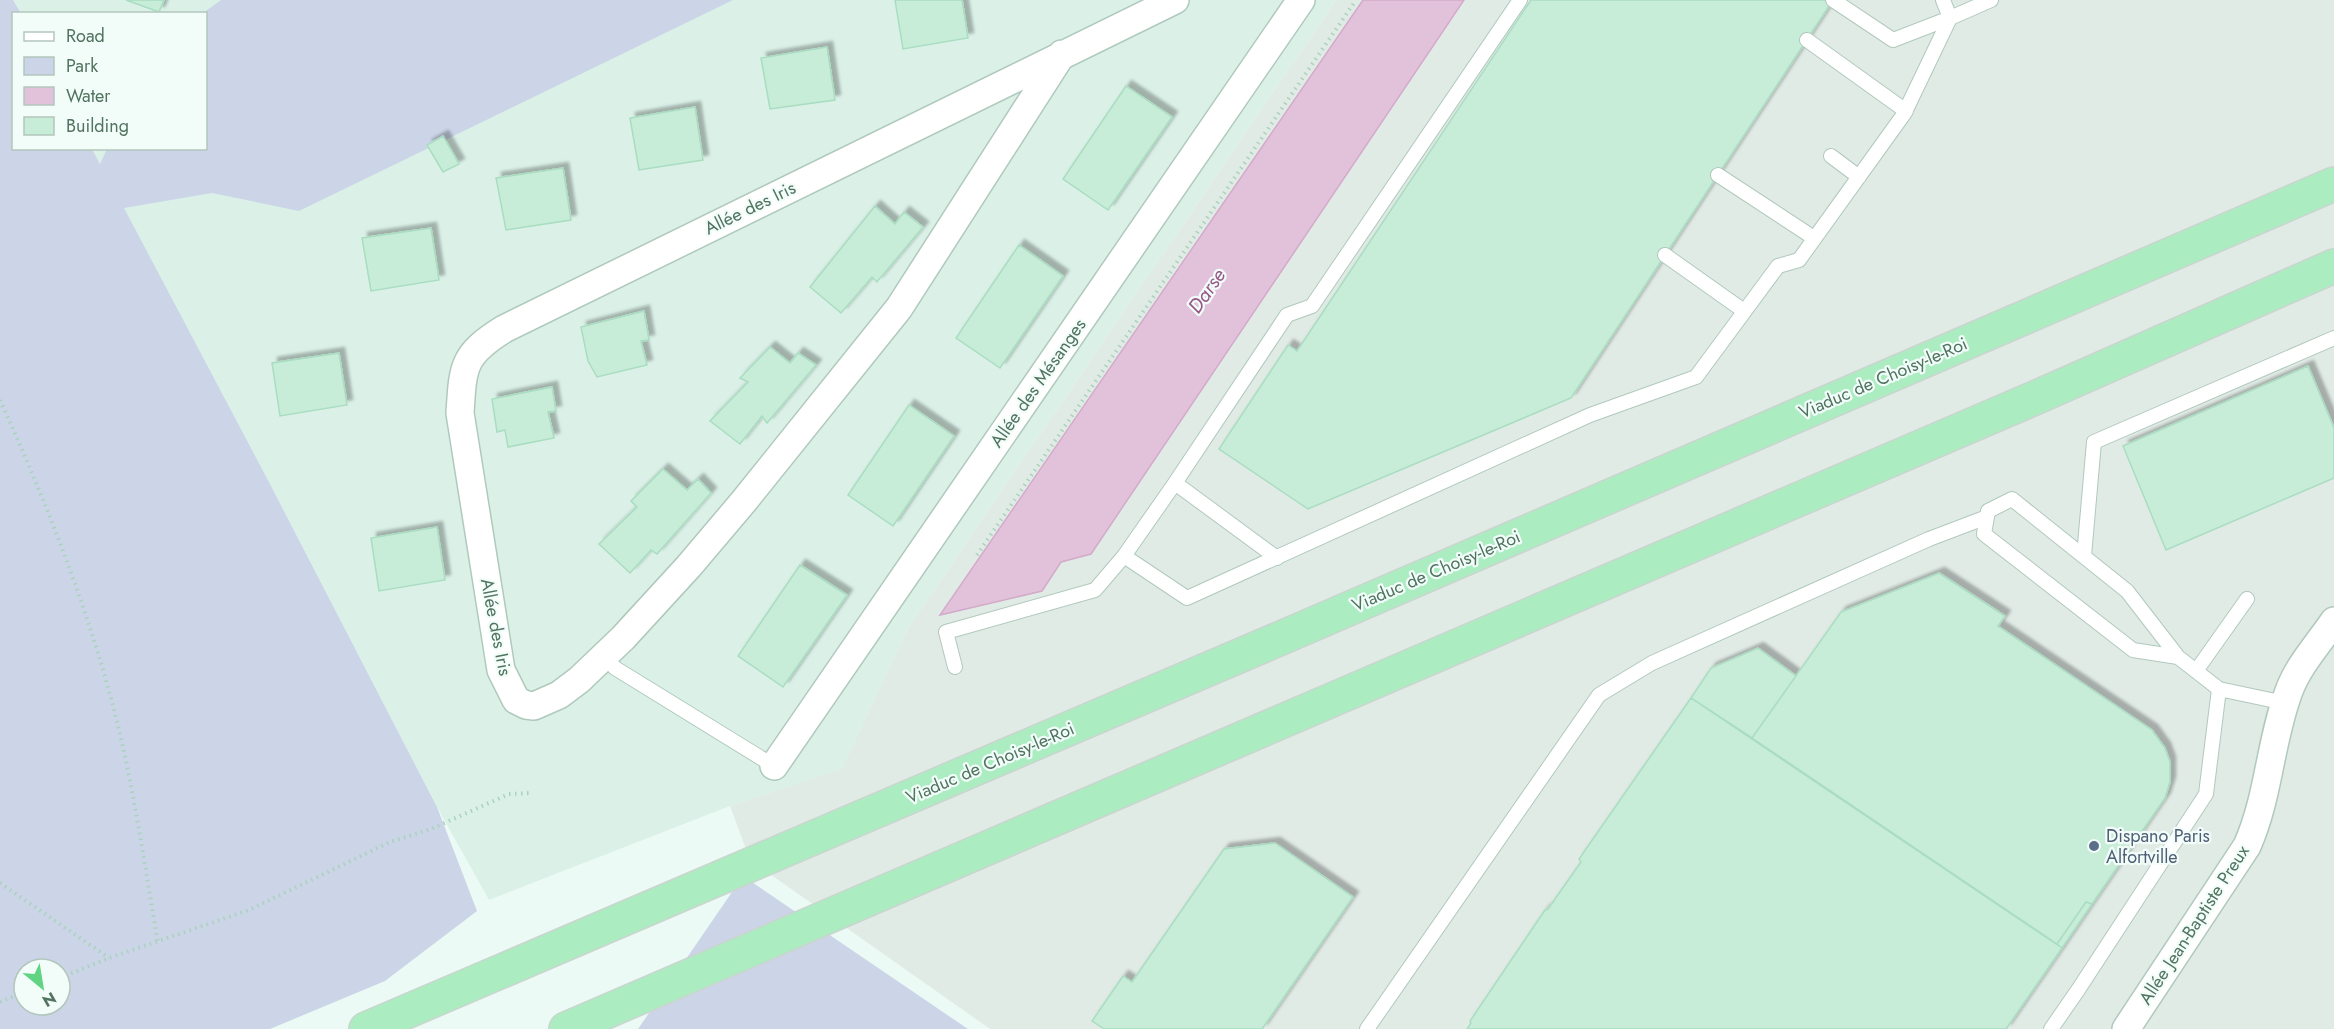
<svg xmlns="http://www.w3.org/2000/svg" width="2334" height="1029" font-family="Jost,sans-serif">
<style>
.residential{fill:#dbf1e8}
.industrial{fill:#e1ebe6}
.green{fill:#cbd5e7;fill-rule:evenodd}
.water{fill:#e2c2db;stroke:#d3aac9;stroke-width:1.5}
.building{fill:#c7ecd8;stroke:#a9ddc1;stroke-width:1.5;filter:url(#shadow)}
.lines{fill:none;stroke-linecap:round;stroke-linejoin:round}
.service-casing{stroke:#b0c9bd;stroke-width:16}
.minor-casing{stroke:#b0c9bd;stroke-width:30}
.motorway-casing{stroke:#cbd5cf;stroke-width:36}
.path{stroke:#aad2bc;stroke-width:4;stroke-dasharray:1.5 4.5;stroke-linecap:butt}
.service{stroke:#fff;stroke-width:14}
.minor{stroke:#fff;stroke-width:27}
.motorway{stroke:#abecc1;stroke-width:33}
.service-dot{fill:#5c6f8a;stroke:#f2fdfa;stroke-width:2}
.labels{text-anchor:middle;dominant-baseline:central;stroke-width:4.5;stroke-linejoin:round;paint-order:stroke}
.street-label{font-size:18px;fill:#517360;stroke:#f2fdfa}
.service-label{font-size:18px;fill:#4e5e75;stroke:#f2fdfa;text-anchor:start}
.water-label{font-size:20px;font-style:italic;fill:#975888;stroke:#f2fdfa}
</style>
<defs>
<filter id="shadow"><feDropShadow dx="5.5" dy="-5.5" stdDeviation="1.5" flood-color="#0004"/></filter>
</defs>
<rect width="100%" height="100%" fill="#ecfaf6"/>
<!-- residential -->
<path class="residential" d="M13,0H1336L908,628L842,770L730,806L489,900L437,807L270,484L92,149L206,148V14L21,13Z"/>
<!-- industrial -->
<path class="industrial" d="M1336,0H2334V1029H990L750,860L730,806L842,769L908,628Z"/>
<!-- green -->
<path class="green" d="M0,0H13L21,13L14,14V148L92,149L100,164L107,149L206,148V14L203,13L221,0H733L299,211L212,193L124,208L270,484L437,807L477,911L385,981L270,1029H0ZM24,969H60V1005H24Z
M743,876L968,1029H638Z"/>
<!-- water -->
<path class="water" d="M1363,0H1464L1091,554L1061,562L1042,591L940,615Z"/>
<!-- building -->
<path class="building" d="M126,0H164L159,12Z
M895,0H962L968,38L903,49Z
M1531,0H1833L1571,398L1308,509L1219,449L1288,345L1297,351Z
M827,47L835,100L770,109L761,58Z
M1126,86L1172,117L1108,210L1063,179Z
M695,107L703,160L639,170L630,118Z
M443,136L459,164L443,172L427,145Z
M563,168L571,220L506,230L496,178Z
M875,206L895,224L904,212L923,227L877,282L872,277L841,313L810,287Z
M431,228L439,280L371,291L362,238Z
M1019,245L1063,276L1000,368L956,338Z
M644,311L649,340L641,341L647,365L597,377L588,361L581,327Z
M770,347L790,363L798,353L816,365L767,423L762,416L740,444L710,421L748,382L740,378Z
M339,353L347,405L280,416L272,363Z
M2308,366L2334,428V478L2166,550L2123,446Z
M552,387L556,411L548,412L554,438L508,447L505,430L497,432L492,399Z
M909,405L954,436L893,526L848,495Z
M663,469L687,490L698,479L711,493L657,554L651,550L630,573L599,544L637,507L631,501Z
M437,527L445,580L379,591L371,538Z
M800,565L847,595L783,687L738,656Z
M1939,573L2005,616L1998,626L2152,730L2165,748L2170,762V782L2165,798L2092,904L2086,902L2057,944L1752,738L1841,612Z
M1758,648L1796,676L1752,738L1691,698L1711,668Z
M1691,698L2062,948L2006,1029H1467L1471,1023L1470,1021L1545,910L1548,909L1581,862L1579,859Z
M1275,843L1353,897L1262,1029H1104L1092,1021L1123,976L1132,982L1224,849Z
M2086,902L2092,904L2062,948L2057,944Z"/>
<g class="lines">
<defs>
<path id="service" d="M1833,0L1893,40L1950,18
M1943,0L1950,18L1991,0
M1807,40L1906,111
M1831,156L1859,177
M1718,175L1814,238
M1665,255L1744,311
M1175,483L1287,315L1312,306L1520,0
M1124,556L1175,483L1277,558
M2084,556L2094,442L2334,338
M604,656L615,668L774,766
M2178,657L2133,650L1984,534L1988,511L2012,499L2127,591L2178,657L2219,689
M955,667L946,632L1095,590L1124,556L1187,598L1590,415L1696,377L1778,266L1799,260L1904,114L1950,18
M2196,671L2247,599
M1367,1029L1599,695L1652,663L1929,539L1987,517
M2051,1029L2078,990L2206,794L2219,689L2285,703"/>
<path id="minor" d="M1062,54L899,308L744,501L689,566L623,638L579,680L559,695L534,706L526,705L516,700L501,670L460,413C463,367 462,355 504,329L1175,0
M774,766L1301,0
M2126,1029L2247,846C2269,797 2270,741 2289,691C2298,666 2319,643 2334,621"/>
<path id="motorway" d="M366,1029L1281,638L2334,184
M566,1029L2037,397L2334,266"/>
</defs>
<!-- service casing -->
<use href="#service" class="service-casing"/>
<!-- minor casing -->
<use href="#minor" class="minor-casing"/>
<!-- motorway casing -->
<use href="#motorway" class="motorway-casing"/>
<!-- path -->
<path class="path" d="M0,400C44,497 84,598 112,702C133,781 144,862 158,943
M977,555L1356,0
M0,883L109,958
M60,978L109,958L249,910L390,842L431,829L509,794L531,793
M0,1002L24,992"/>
<!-- service -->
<use href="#service" class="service"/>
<!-- minor -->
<use href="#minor" class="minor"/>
<!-- motorway -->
<use href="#motorway" class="motorway"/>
</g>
<!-- markers -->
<circle class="service-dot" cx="2094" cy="846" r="6"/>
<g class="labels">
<!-- street labels -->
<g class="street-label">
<text transform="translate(750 208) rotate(-26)">Allée des Iris</text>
<text transform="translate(1883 378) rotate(-23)">Viaduc de Choisy-le-Roi</text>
<text transform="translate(1038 383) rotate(-55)">Allée des Mésanges</text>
<text transform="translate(1436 571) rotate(-23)">Viaduc de Choisy-le-Roi</text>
<text transform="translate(496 627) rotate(79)">Allée des Iris</text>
<text transform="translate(990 763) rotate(-23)">Viaduc de Choisy-le-Roi</text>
<text transform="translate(2194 925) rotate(-57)">Allée Jean-Baptiste Preux</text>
</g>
<!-- service labels -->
<g class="service-label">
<text x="2106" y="836">Dispano Paris<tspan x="2106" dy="21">Alfortville</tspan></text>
</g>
<!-- water labels -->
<g class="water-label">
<text transform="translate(1207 291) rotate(-55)">Darse</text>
</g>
</g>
<!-- legend -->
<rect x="12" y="12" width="195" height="138" fill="#f2fdfa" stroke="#b2c6bc" stroke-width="1.5"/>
<rect x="24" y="32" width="30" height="9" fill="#ffffff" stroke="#b2c6bc" stroke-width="1.5"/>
<text x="66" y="42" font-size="18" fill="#517360">Road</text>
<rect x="24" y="57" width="30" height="18" fill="#cbd5e7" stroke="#b2c6bc" stroke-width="1.5"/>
<text x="66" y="72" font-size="18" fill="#517360">Park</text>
<rect x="24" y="87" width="30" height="18" fill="#e2c2db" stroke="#b2c6bc" stroke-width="1.5"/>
<text x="66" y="102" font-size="18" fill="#517360">Water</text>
<rect x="24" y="117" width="30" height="18" fill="#c7ecd8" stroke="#b2c6bc" stroke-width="1.5"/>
<text x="66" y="132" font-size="18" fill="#517360">Building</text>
<!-- north arrow -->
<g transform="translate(42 987) rotate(150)"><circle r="28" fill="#f2fdfa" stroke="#b2c6bc" stroke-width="1.5"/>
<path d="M0-4.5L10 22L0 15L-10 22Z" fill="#61d483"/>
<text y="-9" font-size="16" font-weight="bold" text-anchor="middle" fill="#517360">N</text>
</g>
</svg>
